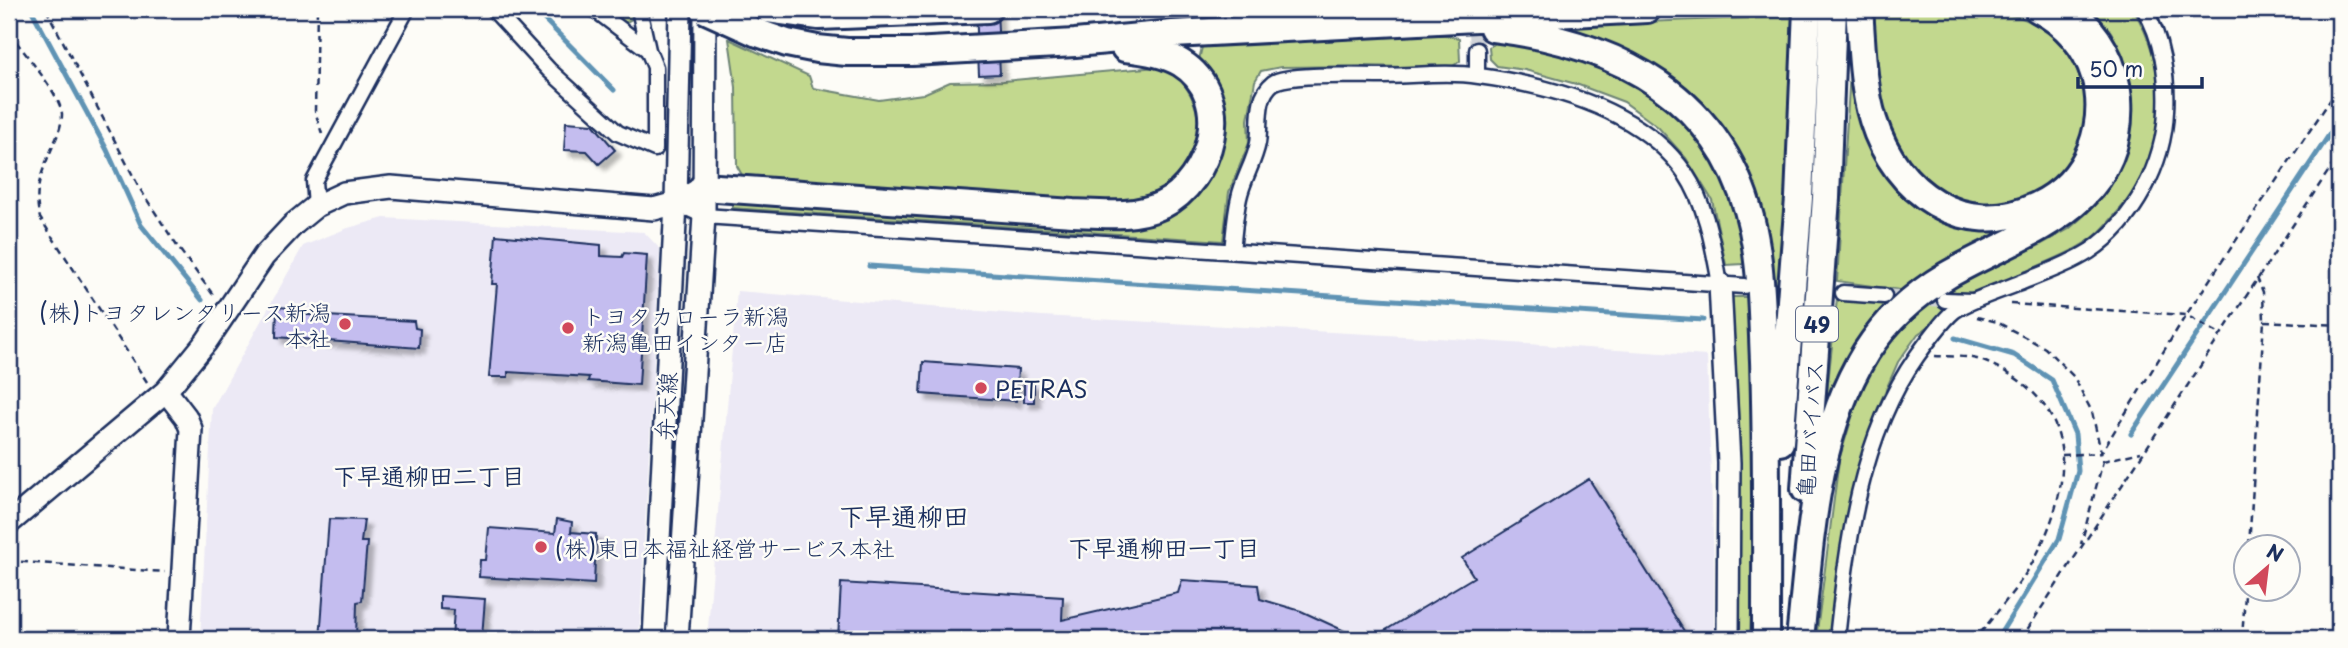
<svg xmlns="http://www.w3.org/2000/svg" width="2348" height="648" font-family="'Playpen Sans','Klee One',sans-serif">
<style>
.built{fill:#ece9f5}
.green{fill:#c2d88e;stroke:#6e8476;stroke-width:2}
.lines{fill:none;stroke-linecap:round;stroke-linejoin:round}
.stream{stroke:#5f93b4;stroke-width:5}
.building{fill:#c4bdef;stroke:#1b2f5e;stroke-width:2;filter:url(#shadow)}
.street-tunnel{stroke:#d0d3d8;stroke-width:14;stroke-dasharray:14 7;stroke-linecap:butt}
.street-casing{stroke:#1b2f5e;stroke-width:19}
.secondary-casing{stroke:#1b2f5e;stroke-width:26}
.highway-casing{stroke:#1b2f5e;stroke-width:32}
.path{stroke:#1b2f5e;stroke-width:2.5;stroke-dasharray:7 5;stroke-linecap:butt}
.street{stroke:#fdfcf7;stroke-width:14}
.secondary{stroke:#fdfcf7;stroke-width:21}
.highway{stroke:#fdfcf7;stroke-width:26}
.highway-bridge-casing{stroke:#1b2f5e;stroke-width:32;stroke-linecap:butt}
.highway-bridge{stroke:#fdfcf7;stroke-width:26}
.poi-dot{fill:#d1495b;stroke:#fdfcf7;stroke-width:2.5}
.labels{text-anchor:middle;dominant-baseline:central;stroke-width:5;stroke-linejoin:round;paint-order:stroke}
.shield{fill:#fdfcf7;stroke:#5f6c8c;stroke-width:2}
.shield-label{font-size:21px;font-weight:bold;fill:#1b2f5e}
.poi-label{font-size:23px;fill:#1b2f5e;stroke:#fdfcf7;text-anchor:start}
.street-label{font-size:23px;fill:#1b2f5e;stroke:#fdfcf7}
.neighbourhood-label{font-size:24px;font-weight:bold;fill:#1b2f5e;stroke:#fdfcf7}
.quarter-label{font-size:26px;font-weight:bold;fill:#1b2f5e;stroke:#fdfcf7}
</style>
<defs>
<filter id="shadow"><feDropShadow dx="6" dy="6" stdDeviation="2" flood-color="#0004"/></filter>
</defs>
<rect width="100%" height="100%" fill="#fdfcf7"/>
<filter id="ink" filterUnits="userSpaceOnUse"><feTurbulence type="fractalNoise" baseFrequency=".0143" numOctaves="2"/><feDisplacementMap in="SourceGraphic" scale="14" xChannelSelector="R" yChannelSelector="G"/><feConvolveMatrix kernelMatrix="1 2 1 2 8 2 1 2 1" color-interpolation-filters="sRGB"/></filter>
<g filter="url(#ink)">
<!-- built -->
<path class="built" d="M384,218L644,232L660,249L639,639H200L212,409L303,246L348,228Z
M737,291L1042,316L1423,337L1707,356L1714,567V639H707Z"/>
<!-- green -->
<path class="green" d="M601,9H631L632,19L623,24Z
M1923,9H1982L2020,17L2046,29L2070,53L2085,89L2088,125L2072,163L2050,186L2021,201L1984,208L1950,199L1907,161L1885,113L1877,83L1874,14Z
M2093,9H2133C2173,75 2167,159 2114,216C2107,224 2100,233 2091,239C2071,253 2047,262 2024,272C2009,279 1991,289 1975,292C1966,294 1957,294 1948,294L1942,317L1918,334L1898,362L1877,410L1851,499L1842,542L1830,639H1816L1839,460L1864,378L1897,327L1956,282L2038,246L2069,229L2088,212L2116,177L2131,134L2130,79L2122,53L2111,32Z
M1798,16L1777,336L1734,149L1708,111L1667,78L1565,35L1566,25Z
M1366,35H1445L1459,38L1460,61L1450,68L1364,66L1281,67L1261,71L1255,81L1248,120L1249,143L1229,192L1223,241L732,208L734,199L1126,225L1200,186L1217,166L1224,139L1222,108L1215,79L1199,60L1202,47Z
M729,39L809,76L813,88L879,100L923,94L950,82L1003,81L1157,67C1163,69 1172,72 1177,76C1181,79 1184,85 1187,89C1208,120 1199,169 1165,188C1143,199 1120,201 1096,204L742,175L737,166L736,87Z
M1495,43L1559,51L1627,77L1665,97L1720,166L1739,222L1744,264L1726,265L1712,200L1686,158L1658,127L1624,102L1576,84L1525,70L1497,66L1490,59L1489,47Z
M1851,55L1896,180L2023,224L1907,291L1837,281Z
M1732,297H1751L1756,469L1750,639H1737L1739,425Z
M1837,299L1903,301L1825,411Z"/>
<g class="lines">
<!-- stream -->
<path class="stream" d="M31,9L107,150L141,225L202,300
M534,9L614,90
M869,266L1703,320
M1955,338L2014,355L2052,380L2075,434L2078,471L2059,539L1997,639
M2131,434L2339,120"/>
</g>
<!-- building -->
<path class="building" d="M976,9H997L1000,74L979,75Z
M566,122L593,124L615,150L599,164L587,151L564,150Z
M496,235L601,245V256L622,257L624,253L647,255L639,385L588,381L589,377L508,372V377H489L497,284H492Z
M277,307L292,308V314L414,321L415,328L420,329L419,348L276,337Z
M923,362L1018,369L1016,401L921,394Z
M1024,382H1034V402H1024Z
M1589,479L1689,639H1371L1474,577L1462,558Z
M329,519L364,520L361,542H367L362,601L357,602L356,639H320Z
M557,519L572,522L571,532L596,534L594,584L479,577L480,560H486L489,528L555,533Z
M1182,580L1258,585L1260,599L1301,611L1362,639H838L841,583L1063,597L1062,620L1178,593Z
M440,596L485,599L482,637L488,639H452L454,610L440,609Z"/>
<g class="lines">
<!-- street-tunnel -->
<path class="street-tunnel" d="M1475,13L1477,50
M1884,296L1945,300"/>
<defs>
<path id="street" d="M493,9L549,70L618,133L655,149V67L648,50L639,9
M594,9L648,50
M1477,75V50
M676,203L704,216L1744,286
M316,206L314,181L407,9
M1232,251C1234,234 1235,215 1239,198C1243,179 1254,163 1258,143C1261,124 1255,97 1273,83C1288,73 1357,76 1378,76C1410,76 1448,71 1479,76C1552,86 1641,109 1685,173C1707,206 1713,246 1720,284
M1843,293L1884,296
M1945,300L1971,301
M1837,639C1847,545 1860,436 1917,356C1924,346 1944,319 1954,311C1968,301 2000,291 2017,284C2042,274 2068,265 2090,251C2134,221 2164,164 2166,111C2168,79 2162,37 2144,9"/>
<path id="secondary" d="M1720,284L1729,463L1728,639
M166,391L186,417L191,429L179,639
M9,523L166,391L206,342L264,256L294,224L316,206L344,193L391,187L654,209L676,203L703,187
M654,639L676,203L680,9
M677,639L704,216L705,9"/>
<path id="highway" d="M768,9L819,16L988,9
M1859,9C1862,45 1862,84 1873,120C1895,192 1964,241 2037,206C2062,194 2081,174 2091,149C2100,126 2102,100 2095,76C2086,46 2065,23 2038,9
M1493,28C1617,43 1725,97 1753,230C1762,273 1762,318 1764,361C1767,451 1766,542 1766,632
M755,32L787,43L817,49L847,52H912L1075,43L1173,34L1647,9
M703,187L1073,213C1102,214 1135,218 1162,205C1211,181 1236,97 1181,63C1165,53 1145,50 1125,48
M1780,442L1799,198L1807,9
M1805,489L1826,198L1833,9
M1800,639C1810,544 1814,436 1866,352C1886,321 1914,295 1946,276C2021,232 2125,210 2118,99C2115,62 2097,32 2069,9"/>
</defs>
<!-- street casing -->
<use href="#street" class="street-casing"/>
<!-- secondary casing -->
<use href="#secondary" class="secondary-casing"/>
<!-- highway casing -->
<use href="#highway" class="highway-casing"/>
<!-- path -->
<path class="path" d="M46,9L140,189L177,246L214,296
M317,9L315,111L322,134
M9,32C22,51 60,93 62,114C62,122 59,133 55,141C44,168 32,188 40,218L147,382
M2011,304L2186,315L2220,334
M1977,317L1997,322L2045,348L2074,377L2092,412L2103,461L2081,544
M2264,321L2339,325
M1935,356C1949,357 1969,355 1983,361C2077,399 2077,476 2036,556C2023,582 1994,615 1976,639
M2062,455L2101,453L2186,315L2339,87
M2103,461L2141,452
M2249,546L2264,321L2263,292L2257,278
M9,561L165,572
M2021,639L2339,155
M2242,639L2246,579"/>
<!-- street -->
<use href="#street" class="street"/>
<!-- secondary -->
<use href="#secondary" class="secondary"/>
<!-- highway -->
<use href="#highway" class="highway"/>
<defs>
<path id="highway-bridge" d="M704,9L755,32"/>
</defs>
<!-- highway-bridge casing -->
<use href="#highway-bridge" class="highway-bridge-casing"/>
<!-- highway-bridge -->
<use href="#highway-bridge" class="highway-bridge"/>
</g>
</g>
<!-- markers -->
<g class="poi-dot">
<circle cx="345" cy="324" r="7"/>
<circle cx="568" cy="328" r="7"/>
<circle cx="981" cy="388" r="7"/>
<circle cx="541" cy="547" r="7"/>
</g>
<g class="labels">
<!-- shield labels -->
<rect class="shield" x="1796" y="306.5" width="42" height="35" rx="5"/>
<g class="shield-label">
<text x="1817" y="324">49</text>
</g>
<!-- poi labels -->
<g class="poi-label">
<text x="331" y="311" text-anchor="end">(株)トヨタレンタリース新潟<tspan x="331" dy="26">本社</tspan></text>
<text x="582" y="315">トヨタカローラ新潟<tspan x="582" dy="26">新潟亀田インター店</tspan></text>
<text x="995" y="388">PETRAS</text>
<text x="555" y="547">(株)東日本福祉経営サービス本社</text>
</g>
<!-- street labels -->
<g class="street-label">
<text transform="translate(665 406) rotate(-86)">弁天線</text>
<text transform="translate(1809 429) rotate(-86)">亀田バイパス</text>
</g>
<!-- neighbourhood labels -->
<g class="neighbourhood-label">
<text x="429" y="475">下早通柳田二丁目</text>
<text x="1164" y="547">下早通柳田一丁目</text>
</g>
<!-- quarter labels -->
<g class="quarter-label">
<text x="904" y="515">下早通柳田</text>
</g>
</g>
<!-- margin -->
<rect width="2348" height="648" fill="none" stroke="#fdfcf7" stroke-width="35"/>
<rect x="18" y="18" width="2313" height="613" fill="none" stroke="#1b2f5e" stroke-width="2.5" filter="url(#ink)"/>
<!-- north arrow -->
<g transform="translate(2267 568) rotate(28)"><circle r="33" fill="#fdfcf7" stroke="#a3aaba" stroke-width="2"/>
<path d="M0-5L12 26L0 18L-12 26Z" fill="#d1495b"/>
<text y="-10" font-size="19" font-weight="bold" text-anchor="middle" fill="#1b2f5e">N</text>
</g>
<!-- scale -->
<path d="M2078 77v10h124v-10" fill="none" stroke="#1b2f5e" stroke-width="3.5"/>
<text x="2089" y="77" font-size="21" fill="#1b2f5e" stroke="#fdfcf7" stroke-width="5" paint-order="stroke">50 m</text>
</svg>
